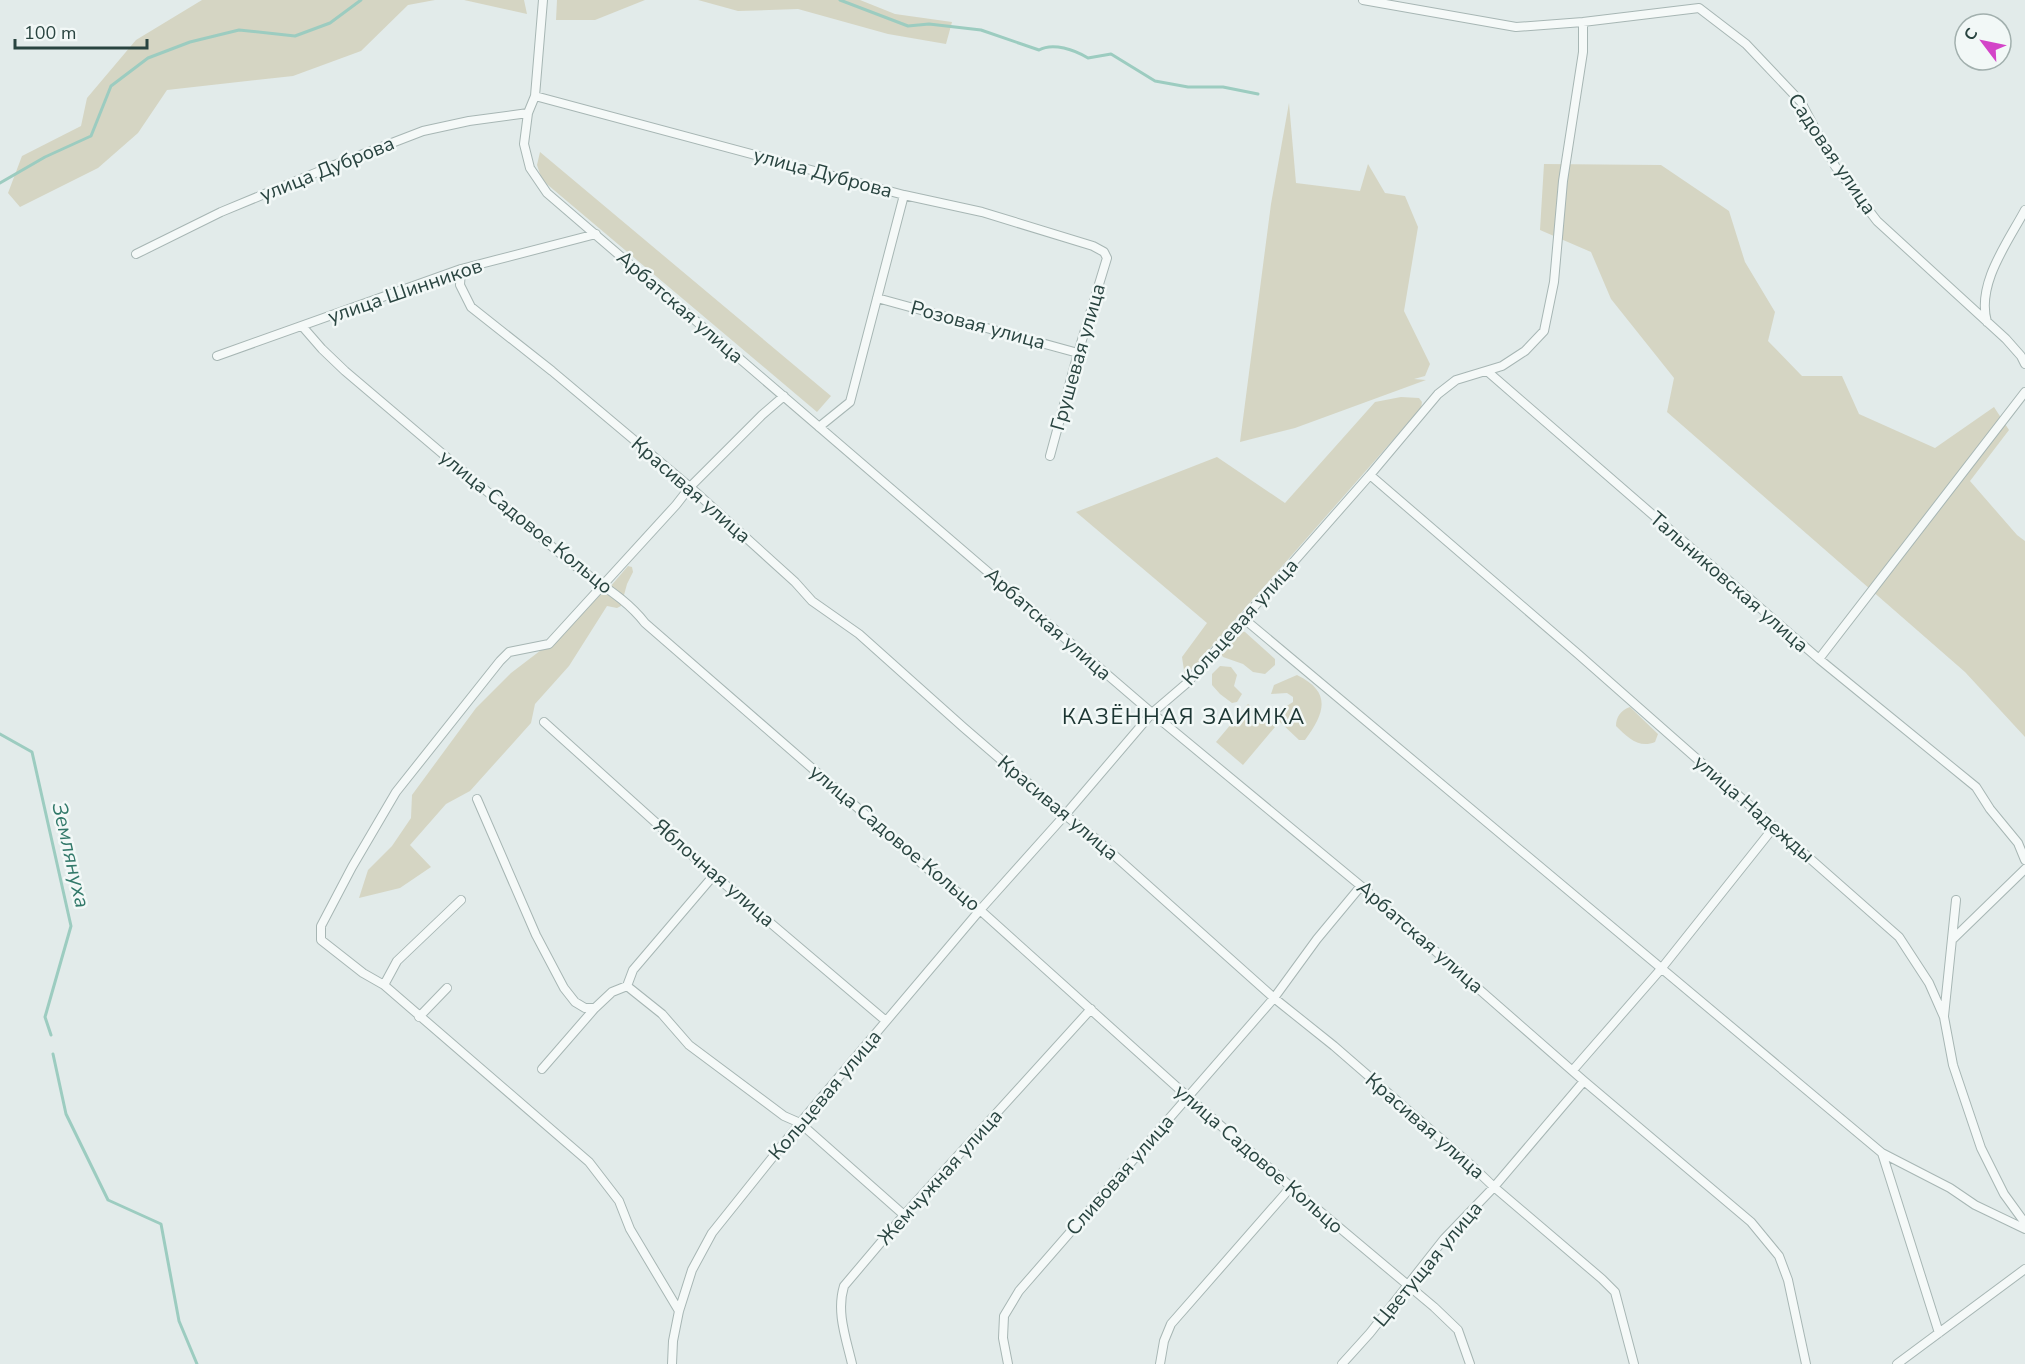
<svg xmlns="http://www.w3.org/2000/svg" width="2025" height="1364" font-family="'Nunito Sans',sans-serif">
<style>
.green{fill:#d5d5c3}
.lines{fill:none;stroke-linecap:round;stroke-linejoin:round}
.stream{stroke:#9cccc0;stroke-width:3}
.street-casing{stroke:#a7b6b4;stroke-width:10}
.street{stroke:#f5f9f8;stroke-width:8}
.labels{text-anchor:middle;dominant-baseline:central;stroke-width:5;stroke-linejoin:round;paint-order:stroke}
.street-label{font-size:20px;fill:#294440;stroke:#f2f8f7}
.water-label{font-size:21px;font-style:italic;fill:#32796a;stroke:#f2f8f7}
.quarter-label{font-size:22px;letter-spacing:1.5px;fill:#1c3532;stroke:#f2f8f7}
</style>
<rect width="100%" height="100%" fill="#e2ebea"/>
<!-- green -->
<path class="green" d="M202,0H435L408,5L361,51L293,76L167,90L138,133L98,168L20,207L8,193L22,156L81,126L87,98L136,40Z
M464,0H524L527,14Z
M557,0H645L595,20H556Z
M698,0H860L895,14L952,22L946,44L888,34L798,9L738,11Z
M1289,103L1296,183L1360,191L1368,164L1385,193L1405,196L1418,227L1404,311L1430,364L1425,376L1414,379L1426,380L1295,428L1240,442L1271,204Z
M540,152L831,396L817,412L542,180L537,165Z
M1544,164L1661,165L1729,211L1745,262L1775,312L1768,341L1802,376H1842L1859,414L1935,448L1994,407L2009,430L1970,481L2017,535L2025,541V737L1965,672L1667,412L1674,378L1611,299L1591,252L1540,230Z
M1401,397L1419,398L1422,402L1421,408L1185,677L1182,657L1207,623L1076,512L1217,457L1285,503L1375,402Z
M628,566L632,567L633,572L627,584L621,606L617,608L607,606L569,666L535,704L531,723L470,791L446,804L410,845L431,867L400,888L359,898L368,870L392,846L411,818L412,795L476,708L511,673L549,644L597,596L604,594Z
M1241,631L1245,632L1275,659V665L1265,674L1253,672L1243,664L1223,657L1221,654C1224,644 1232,636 1241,631Z
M1220,666L1231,667L1237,675L1234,686L1242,694L1237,702L1232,703L1220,694L1212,685V674Z
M1297,675C1332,692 1325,713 1305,740H1299L1280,722L1276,716L1282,709L1293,702V697L1287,693L1271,694L1274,685Z
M1248,704L1275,727L1243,765L1216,742Z
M1630,707L1658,734L1655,742C1639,749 1627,737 1616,726C1616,717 1621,710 1630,707Z"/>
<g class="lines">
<!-- stream -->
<path class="stream" d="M840,0L908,26L929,24L981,30L1039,50C1053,42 1075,50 1088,58L1111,54L1155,81L1188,87H1223L1258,94
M0,183L45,157L91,136L111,86L148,58L190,42L239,30L295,36L330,23L361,0
M0,734L32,752L71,926L45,1017L51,1035
M53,1054L66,1114L108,1200L161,1224L179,1321L197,1364"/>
<defs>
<path id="street" d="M543,0L535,96L528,113L524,144L530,168L547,193L1152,713L1361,886L1584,1081L1751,1222L1779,1256L1788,1280L1806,1364
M1363,0L1516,27L1583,22L1699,8L1746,44L1801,102L1835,166L1877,221L2006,339L2021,356L2025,364
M535,96L904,195L982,212L1093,246L1104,252L1107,258L1078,353L1050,456
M136,254L221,212L332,166L423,131L469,121L528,113
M461,269L460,285L471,307L552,371L690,487L795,582L812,601L859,634L963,727L1065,815L1096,839L1274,998L1334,1046L1471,1165L1494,1187L1602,1279L1615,1292L1634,1364
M877,298L1078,353
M1987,322C1976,284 2008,242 2025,210
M302,326L322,349L345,371L569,561C595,582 624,596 645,623L928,869L980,910L1188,1097L1291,1187L1434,1307L1458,1330L1470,1364
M217,356L461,269L596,234
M1487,371L1819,659L1976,787L1990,809L2018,843L2025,860
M819,427L850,402L904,195
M1370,475L1578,654L1899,937L1929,983L1944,1017L1953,1065L1981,1148L2004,1194L2025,1223
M1243,618L1882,1153L1939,1333
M1819,659L2025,392
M544,722L714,875L886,1021
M477,799L536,935L564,988L575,1002L585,1008H595L612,992L627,986L662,1014L689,1045L784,1116L800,1123L904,1215
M461,900L397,961L384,985L589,1162L619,1201L630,1229L679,1311
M1953,939L2025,869
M384,985L363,973L321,940V926L352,867L396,792L500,661L509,652L549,644L676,505L690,487L762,415L784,396
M627,986L633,970L714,875
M1944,1016L1956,900
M419,1017L447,988
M542,1069L595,1008
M1573,1070L1661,969L1774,827
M1882,1153L1950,1188L1975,1205L2025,1229
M672,1364L673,1341L679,1311L692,1270L712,1233L800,1123L980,910L1065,815L1152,713L1187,683L1370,475L1438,394L1456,380L1502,366L1525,351L1544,331L1554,282L1563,181L1583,52V22
M852,1364C846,1338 836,1312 844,1286L904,1215L1091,1009
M1008,1364L1003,1338L1004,1316L1019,1291L1274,998L1317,939L1361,886
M1160,1364L1164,1341L1171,1324L1291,1187
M1342,1364L1370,1333L1444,1239L1494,1187L1584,1081
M1897,1364L2025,1269"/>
</defs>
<!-- street casing -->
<use href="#street" class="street-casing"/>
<!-- street -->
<use href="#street" class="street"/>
</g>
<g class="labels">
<!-- street labels -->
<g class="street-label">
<text transform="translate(1832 154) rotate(56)">Садовая улица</text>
<text transform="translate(327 169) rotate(-22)">улица Дуброва</text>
<text transform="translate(823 173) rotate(15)">улица Дуброва</text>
<text transform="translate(405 291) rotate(-19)">улица Шинников</text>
<text transform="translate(680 307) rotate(41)">Арбатская улица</text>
<text transform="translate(978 325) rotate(15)">Розовая улица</text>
<text transform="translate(1078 357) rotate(-74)">Грушевая улица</text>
<text transform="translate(691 490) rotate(41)">Красивая улица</text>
<text transform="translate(526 522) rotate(39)">улица Садовое Кольцо</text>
<text transform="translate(1729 582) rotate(41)">Тальниковская улица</text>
<text transform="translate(1240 622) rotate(-48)">Кольцевая улица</text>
<text transform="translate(1048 624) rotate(41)">Арбатская улица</text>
<text transform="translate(1058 808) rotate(40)">Красивая улица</text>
<text transform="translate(1754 809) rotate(41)">улица Надежды</text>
<text transform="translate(895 838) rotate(40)">улица Садовое Кольцо</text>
<text transform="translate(714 873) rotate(41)">Яблочная улица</text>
<text transform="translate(1420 937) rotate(41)">Арбатская улица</text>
<text transform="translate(825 1095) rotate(-50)">Кольцевая улица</text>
<text transform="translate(1425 1126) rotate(41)">Красивая улица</text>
<text transform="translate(1259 1159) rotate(41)">улица Садовое Кольцо</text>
<text transform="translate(1120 1175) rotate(-49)">Сливовая улица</text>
<text transform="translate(940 1177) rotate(-48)">Жемчужная улица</text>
<text transform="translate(1428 1264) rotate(-50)">Цветущая улица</text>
</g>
<!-- water labels -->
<g class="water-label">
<text transform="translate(71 855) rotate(77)">Землянуха</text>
</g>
<!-- quarter labels -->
<g class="quarter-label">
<text x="1184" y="717">КАЗЁННАЯ ЗАИМКА</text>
</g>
</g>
<!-- north arrow -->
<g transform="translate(1983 42) rotate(302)"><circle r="28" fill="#f2f8f7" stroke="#a2b0ae" stroke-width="1.5"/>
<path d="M0-4.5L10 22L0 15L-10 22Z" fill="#d344c8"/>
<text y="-9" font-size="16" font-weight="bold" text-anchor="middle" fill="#294440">С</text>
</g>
<!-- scale -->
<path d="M15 39v9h132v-9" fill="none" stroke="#294440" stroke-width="3"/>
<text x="24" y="39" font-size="18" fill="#294440" stroke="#f2f8f7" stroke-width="4.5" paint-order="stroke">100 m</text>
</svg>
